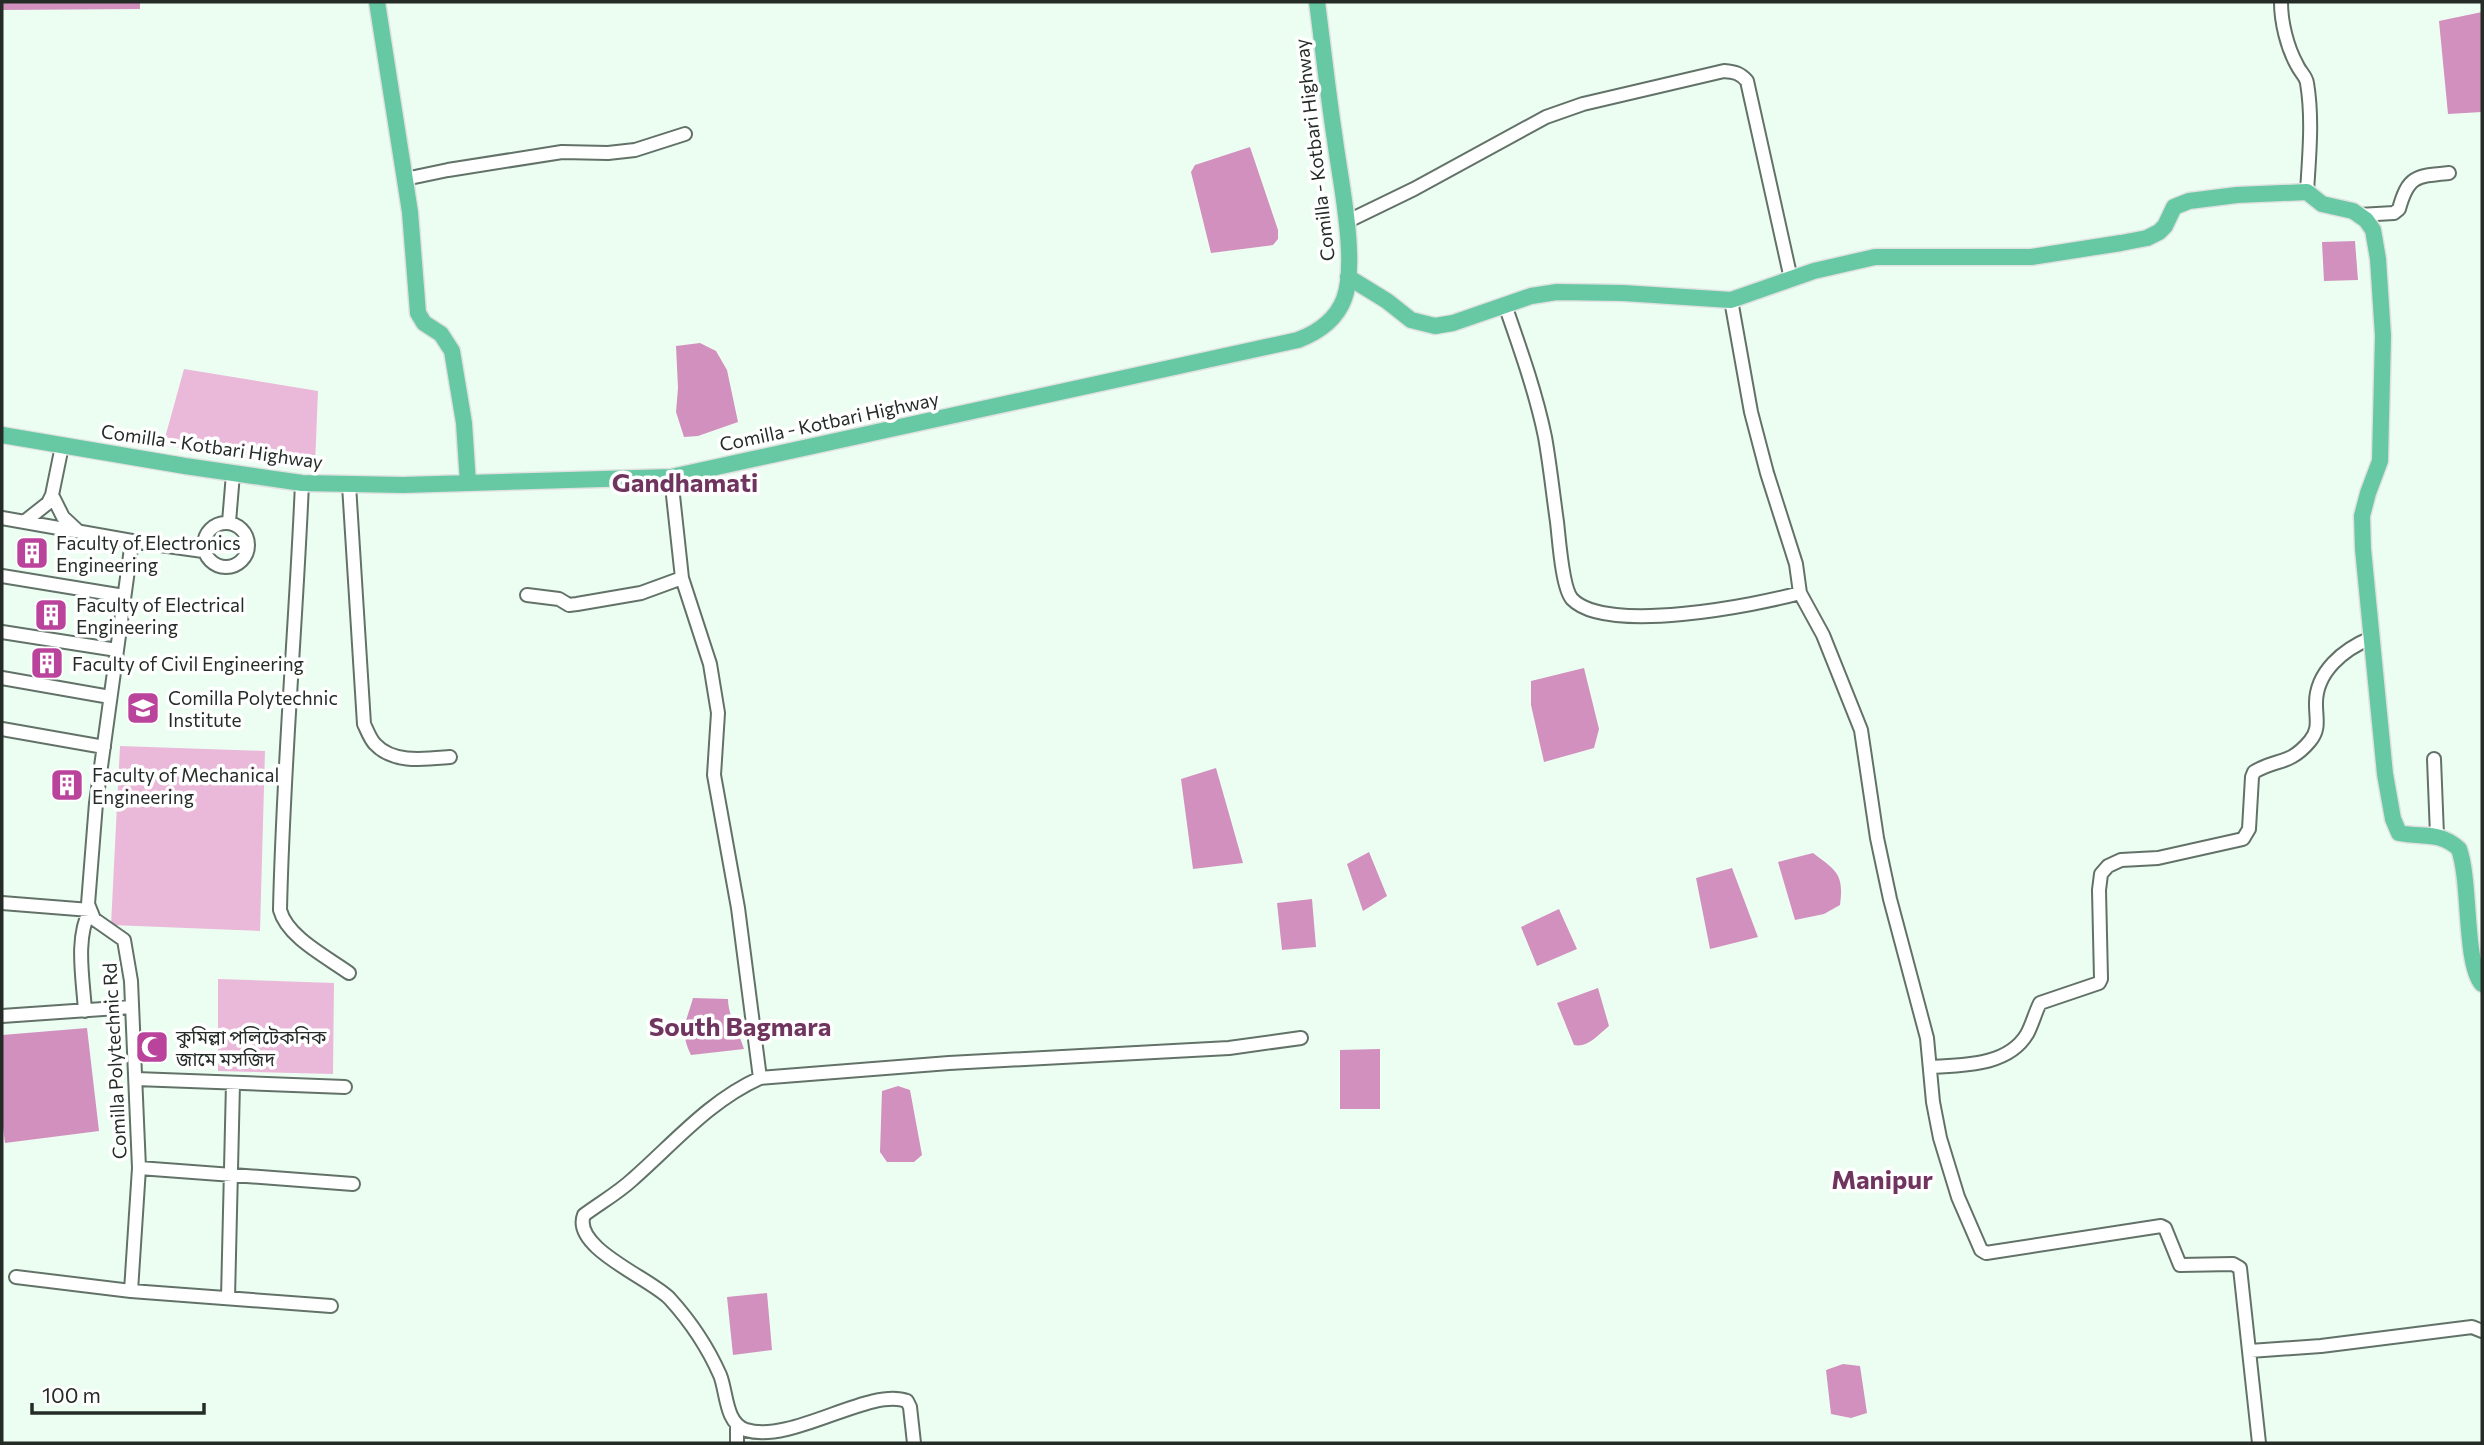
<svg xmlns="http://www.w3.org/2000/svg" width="2484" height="1445" font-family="Commissioner,'Noto Sans Bengali',sans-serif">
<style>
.green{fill:#eab8d9}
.water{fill:#d190bd}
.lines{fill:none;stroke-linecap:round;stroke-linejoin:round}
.minor-casing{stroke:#627268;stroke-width:16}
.major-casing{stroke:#e0e1e1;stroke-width:19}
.minor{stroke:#fff;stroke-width:12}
.major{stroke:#66c9a4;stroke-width:16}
.labels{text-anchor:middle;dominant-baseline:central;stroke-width:7;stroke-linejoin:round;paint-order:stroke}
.street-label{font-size:19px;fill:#252c28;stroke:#fff}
.poi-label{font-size:19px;fill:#252c28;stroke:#fff;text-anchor:start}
.district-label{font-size:26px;font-weight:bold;fill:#70355f;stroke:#fff}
</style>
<rect width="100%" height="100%" fill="#ecfef2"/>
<!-- green -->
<path class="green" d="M184,369L318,391L315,465L277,463L163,445Z
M120,746L265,751L260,931L111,925Z
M218,979L334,983L333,1074L218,1071Z"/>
<!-- water -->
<path class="water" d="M2,2H140V9L2,10Z
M2482,12V112L2448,114L2439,21Z
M1250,147L1278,230V239L1273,245L1211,253L1191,172L1195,165Z
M2355,241L2358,280L2324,281L2322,242Z
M700,343L716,351L727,370L738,422L698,436L684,437L676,412L678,388L676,346Z
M1584,668L1599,729L1594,748L1544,762L1531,705V681Z
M1216,768L1243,863L1193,869L1181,779Z
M1369,852L1387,896L1363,911L1347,864Z
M1813,853C1837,871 1844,874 1840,905L1824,914L1795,920L1778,862Z
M1732,868L1758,937L1710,949L1696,878Z
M1312,899L1316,947L1282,950L1277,903Z
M1559,909L1577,949L1537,966L1521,927Z
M1598,988L1609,1026C1599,1034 1588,1048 1574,1045L1557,1003Z
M693,998L728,999C728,1016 739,1032 744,1049L691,1055C679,1030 686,1023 693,998Z
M87,1028L99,1131L5,1143L2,1119V1035Z
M1380,1049V1109H1340V1050Z
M898,1086L910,1090L922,1155L914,1162H887L880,1152L882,1091Z
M767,1293L772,1350L733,1355L727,1297Z
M1843,1364L1860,1366L1867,1413L1851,1418L1831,1414L1826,1370Z"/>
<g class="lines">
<defs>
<path id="minor" d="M2281,2C2281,22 2287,47 2297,65C2300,72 2306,76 2307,83C2313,119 2309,157 2307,192
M405,179L448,170L562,152L608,153L635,150L685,134
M2359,215L2394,213L2399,209C2408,176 2416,176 2449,173
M1346,222L1414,189L1546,117L1583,104L1724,71C1735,72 1740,73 1747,81L1791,279
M1731,300L1751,412L1767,473L1796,564L1800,593L1823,635L1861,730L1877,838L1890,899L1927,1038L1933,1102L1940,1138L1958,1197L1981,1250L1986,1253L2161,1226L2165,1228L2180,1265L2233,1264L2240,1268L2259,1443
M1505,305C1520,348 1536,393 1545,437C1550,465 1553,494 1557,522C1559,538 1562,588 1572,599C1606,635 1756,605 1800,593
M671,477L682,578L710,664L718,713L714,775L738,908L760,1078C709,1101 674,1143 633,1179C618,1193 600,1203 584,1215C571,1248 652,1279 670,1299C690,1321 708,1348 720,1375C727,1392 725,1423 746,1430C792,1444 869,1387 907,1401L910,1407L914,1443
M302,483C296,626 283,768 280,910C287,937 327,957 349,973
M349,485L364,724C367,730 370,739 375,744C393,764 426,759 450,757
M52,495L63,517L78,531
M2,518L132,541
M24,522L48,503L52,495L62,446
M229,522L233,474
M204 545a22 22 0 1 1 44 0a22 22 0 1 1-44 0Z
M2,576L124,596
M527,595L559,599L569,605L577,604L641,593L682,578
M2,632L117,650
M2,678L110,697
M2,729L104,747
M2434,759L2437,835
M2,903L90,910C75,939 83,978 85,1011
M2,1016L132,1007
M1931,1067C1963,1065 2008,1066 2027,1034C2032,1025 2035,1013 2040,1003L2099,983L2101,979L2099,890L2101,874L2108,866L2121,860L2158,858L2243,839L2249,829L2252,777L2254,772C2277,758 2289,766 2310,741C2320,729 2316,719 2316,705C2315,672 2344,649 2371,638
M760,1078L949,1063L1229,1048L1301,1038
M136,1079L345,1087
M139,1168L353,1184
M16,1277L131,1291L331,1306
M131,1291L139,1168L131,981L124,940L94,919L88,904L96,803L132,541L203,551
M228,1298L233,1083
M2250,1351L2321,1346L2472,1327L2482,1331
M737,1443V1426"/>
<path id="major" d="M377,2L410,212L418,313L424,323L441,334L452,351L464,423L468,483
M1348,277L1387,301L1411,320L1435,326L1453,323L1531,296L1557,292L1623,293L1731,300L1814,271L1875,257H2031L2121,243L2147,238L2159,232L2165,226L2174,207L2189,201L2237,195L2307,192L2322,204L2353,211L2366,220L2373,230L2378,259L2383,336L2380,461L2368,493L2362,516L2363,549L2385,774L2393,819L2399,833C2423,838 2440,831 2459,849C2471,883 2464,962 2482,984
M2,435L185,466L302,483L403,485L671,477L1298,340C1319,332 1336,320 1344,299C1358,262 1340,179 1335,140C1328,94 1323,48 1317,2"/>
</defs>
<!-- minor casing -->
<use href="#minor" class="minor-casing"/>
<!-- major casing -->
<use href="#major" class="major-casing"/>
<!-- minor -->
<use href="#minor" class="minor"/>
<!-- major -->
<use href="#major" class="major"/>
</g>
<!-- icons -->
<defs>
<symbol id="building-square" viewBox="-11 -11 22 22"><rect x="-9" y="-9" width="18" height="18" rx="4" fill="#ba449c" stroke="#fff"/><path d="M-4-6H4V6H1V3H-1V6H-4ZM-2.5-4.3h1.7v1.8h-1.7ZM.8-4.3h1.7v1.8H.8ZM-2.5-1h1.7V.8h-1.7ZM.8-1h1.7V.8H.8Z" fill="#fff"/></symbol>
<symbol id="university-square" viewBox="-11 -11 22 22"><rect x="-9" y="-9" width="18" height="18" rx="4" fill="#ba449c" stroke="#fff"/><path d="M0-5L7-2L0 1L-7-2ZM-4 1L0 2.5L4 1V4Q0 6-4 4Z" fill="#fff"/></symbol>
<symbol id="mosque-square" viewBox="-11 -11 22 22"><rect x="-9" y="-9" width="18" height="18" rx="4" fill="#ba449c" stroke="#fff"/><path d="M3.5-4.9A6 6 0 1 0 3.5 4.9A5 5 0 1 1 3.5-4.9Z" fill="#fff"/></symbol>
</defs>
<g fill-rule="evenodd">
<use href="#building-square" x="13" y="534" width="38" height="38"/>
<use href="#building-square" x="32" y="596" width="38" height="38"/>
<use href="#building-square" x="28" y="644" width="38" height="38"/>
<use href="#university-square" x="124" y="689" width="38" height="38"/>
<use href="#building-square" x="48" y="766" width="38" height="38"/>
<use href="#mosque-square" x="133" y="1028" width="38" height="38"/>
</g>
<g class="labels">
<!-- street labels -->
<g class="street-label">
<text transform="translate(1314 150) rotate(-97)">Comilla - Kotbari Highway</text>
<text transform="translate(829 421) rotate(-12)">Comilla - Kotbari Highway</text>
<text transform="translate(212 446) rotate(8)">Comilla - Kotbari Highway</text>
<text transform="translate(114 1061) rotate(-93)">Comilla Polytechnic Rd</text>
</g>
<!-- poi labels -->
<g class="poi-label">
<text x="56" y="542">Faculty of Electronics<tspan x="56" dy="22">Engineering</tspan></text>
<text x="76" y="604">Faculty of Electrical<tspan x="76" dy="22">Engineering</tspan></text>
<text x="72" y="663">Faculty of Civil Engineering</text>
<text x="168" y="697">Comilla Polytechnic<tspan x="168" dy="22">Institute</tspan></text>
<text x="92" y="774">Faculty of Mechanical<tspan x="92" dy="22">Engineering</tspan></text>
<text x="176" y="1036">কুমিল্লা পলিটেকনিক<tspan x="176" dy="22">জামে মসজিদ</tspan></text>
</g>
<!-- district labels -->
<g class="district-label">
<text x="685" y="481">Gandhamati</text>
<text x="740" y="1025">South Bagmara</text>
<text x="1882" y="1178">Manipur</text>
</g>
</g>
<!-- border -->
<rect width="2484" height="1445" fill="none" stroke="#252c28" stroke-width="7"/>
<!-- scale -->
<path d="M32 1403v10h172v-10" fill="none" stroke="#252c28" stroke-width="3.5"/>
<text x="42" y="1403" font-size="21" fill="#252c28" stroke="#ffffff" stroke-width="5" paint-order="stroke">100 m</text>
</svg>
